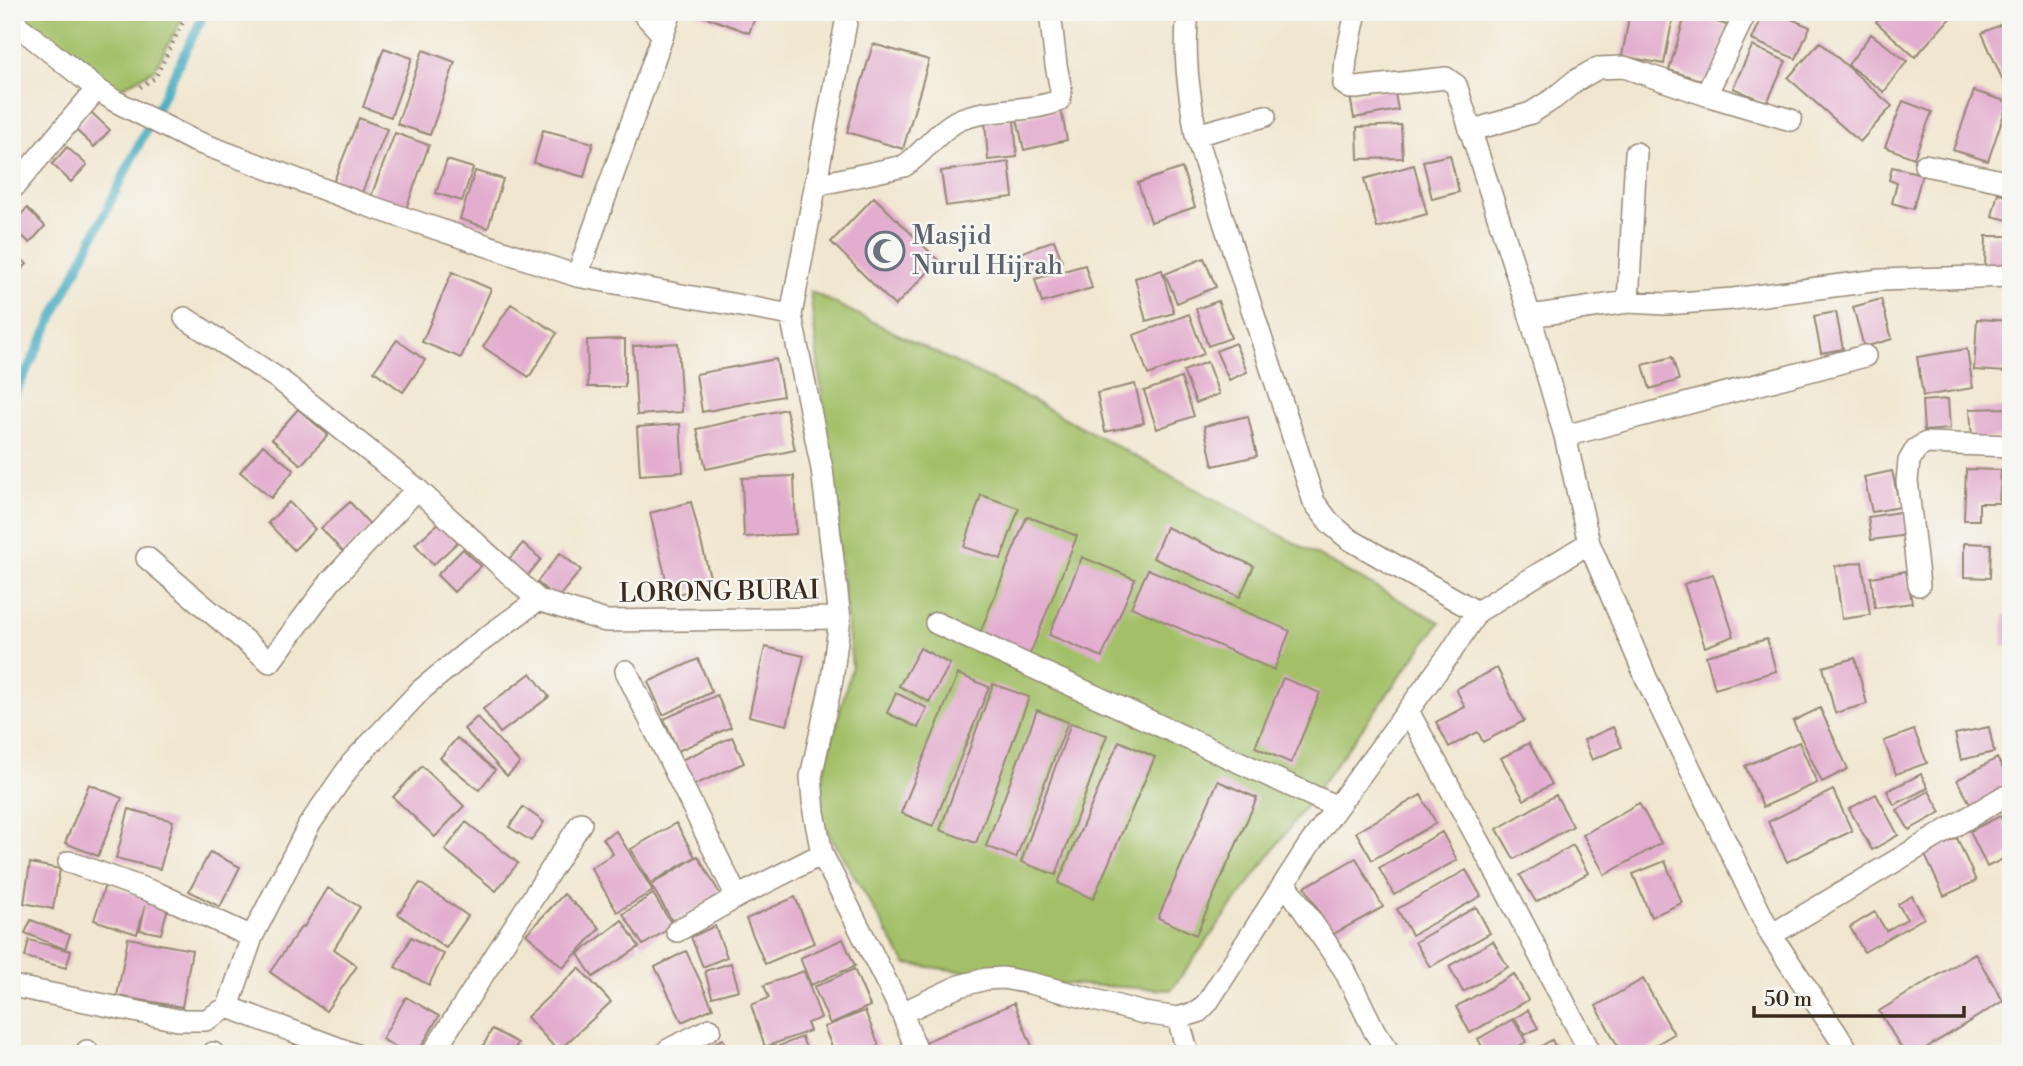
<svg xmlns="http://www.w3.org/2000/svg" width="2023" height="1066" font-family="'Libre Bodoni',serif">
<style>
.green{fill:#a3c067;stroke:#6f7542;stroke-width:2}
.lines{fill:none;stroke-linecap:round;stroke-linejoin:round}
.stream{stroke:#3fa9bf;stroke-width:9}
.building{fill:#e3adcf}
.minor-casing{stroke:#968876;stroke-width:24}
.path{stroke:#968876;stroke-width:4.5;stroke-dasharray:2 5;stroke-linecap:butt}
.minor{stroke:#fff;stroke-width:21}
.labels{text-anchor:middle;dominant-baseline:central;stroke-width:5;stroke-linejoin:round;paint-order:stroke}
.worship-label{font-size:26px;fill:#5b616d;stroke:#f6f6f2;text-anchor:start}
.street-label{font-size:26px;fill:#3b2a1e;stroke:#f6f6f2}
</style>
<rect width="100%" height="100%" fill="#f6f6f2"/>
<filter id="ink" filterUnits="userSpaceOnUse"><feTurbulence type="fractalNoise" baseFrequency=".0143" numOctaves="2"/><feDisplacementMap in="SourceGraphic" scale="14" xChannelSelector="R" yChannelSelector="G"/><feConvolveMatrix kernelMatrix="1 2 1 2 8 2 1 2 1" color-interpolation-filters="sRGB"/></filter>
<filter id="wash" filterUnits="userSpaceOnUse"><feTurbulence type="fractalNoise" baseFrequency=".00686" numOctaves="4" result="noise"/><feDisplacementMap in="SourceGraphic" scale="28" xChannelSelector="R" yChannelSelector="G"/><feGaussianBlur stdDeviation="1.57" result="paint"/><feColorMatrix in="noise" values="0 0 0 0 0 0 0 0 0 0 0 0 0 0 0 0 0 1.4 0 .05"/><feComposite in="paint" operator="in"/></filter>
<g filter="url(#wash)">
<rect width="100%" height="100%" fill="#f1e6cf"/>
<!-- green -->
<path class="green" d="M12,12H186L154,70L109,94Z
M810,291L1030,399L1440,622L1171,990L1052,983L906,964L814,808L852,666Z"/>
<g class="lines">
<!-- stream -->
<path class="stream" d="M12,400L205,12"/>
</g>
<g id="blocks">
<!-- building -->
<path class="building" d="M693,12H757L749,33Z
M1630,12H1674L1664,64L1622,56Z
M1764,12H1775L1810,27L1796,59L1752,40Z
M1885,12H1956L1915,57L1876,22Z
M1686,13L1727,25L1710,83L1669,70Z
M2011,20V99L1982,33Z
M1871,34L1907,61L1884,92L1848,65Z
M1820,42L1892,106L1860,142L1788,78Z
M873,44L929,60L903,149L847,132Z
M1752,46L1786,61L1767,103L1733,88Z
M384,48L412,58L391,117L363,107Z
M423,50L455,62L430,135L397,124Z
M1394,88L1398,110L1354,118L1350,96Z
M1974,91L2008,102L1988,161L1953,150Z
M1903,101L1932,112L1914,158L1885,147Z
M1061,109L1067,140L1024,150L1017,119Z
M91,112L110,130L94,147L75,129Z
M359,118L387,129L361,195L333,183Z
M1014,119L1017,157L988,160L985,122Z
M1401,125L1403,158L1358,159L1357,127Z
M543,130L593,143L584,177L534,163Z
M395,133L429,145L405,212L370,199Z
M67,147L87,165L71,182L52,164Z
M1450,155L1459,192L1432,199L1423,161Z
M447,160L473,168L462,201L436,193Z
M1009,162L1013,197L946,206L941,171Z
M1414,165L1427,214L1377,228L1364,179Z
M1892,167L1922,174L1913,209L1892,203L1897,183L1889,180Z
M1182,168L1195,207L1151,222L1138,183Z
M475,171L503,179L488,228L460,219Z
M1998,193L2011,196V221L1992,216Z
M874,197L939,261L895,306L831,242Z
M27,208L45,226L30,243L12,227V224Z
M1986,236H2011V269L1985,268Z
M1054,240L1062,261L1029,274L1021,253Z
M12,250L27,264L12,280Z
M1204,258L1216,287L1177,303L1165,274Z
M1085,265L1092,288L1042,303L1035,279Z
M1162,270L1174,313L1146,321L1135,278Z
M452,272L491,289L461,358L422,342Z
M1881,299L1892,339L1864,347L1853,307Z
M1218,301L1231,338L1208,346L1196,309Z
M511,304L557,333L529,377L483,347Z
M1836,312L1843,349L1821,353L1814,316Z
M1189,314L1204,354L1148,375L1134,335Z
M1977,319L2011,321L2008,372L1974,370Z
M625,339V387H588L587,340Z
M397,340L425,360L403,392L374,371Z
M678,343L682,412L637,415L633,346Z
M1235,343L1247,372L1229,380L1216,351Z
M1967,349L1973,388L1923,396L1917,357Z
M1672,357L1679,380L1650,389L1643,365Z
M776,359L783,396L702,412L696,374Z
M1207,362L1219,394L1196,403L1183,371Z
M1181,378L1194,416L1157,429L1144,391Z
M1135,384L1144,423L1105,432L1097,393Z
M1948,399L1950,429L1924,431L1922,401Z
M2006,408L2007,437L1972,439L1970,409Z
M298,409L328,435L301,465L272,439Z
M786,409L795,450L706,469L697,429Z
M1248,416L1257,456L1213,466L1204,426Z
M680,424L683,472L640,475L637,427Z
M263,445L294,470L271,498L240,472Z
M1966,469L2001,470L1999,503H1979V520H1964Z
M1892,471L1900,507L1872,512L1864,477Z
M794,476L796,534L744,537L742,478Z
M981,495L1019,508L1001,559L964,547Z
M289,502L315,529L294,550L268,523Z
M350,502L372,527L344,553L321,528Z
M691,502L712,585L670,596L650,513Z
M1905,511L1908,535L1871,540L1868,517Z
M1027,516L1077,536L1028,659L978,638Z
M440,522L458,542L433,565L415,544Z
M1166,527L1254,566L1240,597L1153,558Z
M523,543L541,559L524,580L505,564Z
M1964,543L1991,544L1990,578L1964,577Z
M463,549L481,566L454,592L437,575Z
M560,553L581,570L557,599L537,582Z
M1082,557L1135,579L1102,657L1049,635Z
M2008,559H2011V595H2007Z
M1862,562L1870,615L1842,619L1835,566Z
M1148,569L1290,631L1274,670L1131,607Z
M1906,571L1912,603L1875,608L1871,577Z
M1713,574L1734,636L1705,647L1684,584Z
M2004,615H2011V645H2002Z
M1767,639L1776,671L1715,689L1706,656Z
M765,647L804,656L787,725L749,716Z
M920,648L950,664L929,702L899,686Z
M1855,658L1867,704L1835,713L1823,667Z
M698,659L712,692L663,715L648,682Z
M1497,668L1524,721L1483,742L1478,732L1449,747L1436,722L1465,707L1456,689Z
M531,673L549,697L500,733L483,709Z
M958,674L989,687L933,826L901,813Z
M1283,678L1320,693L1291,763L1255,747Z
M993,684L1029,697L976,843L940,830Z
M896,693L927,708L918,728L887,713Z
M717,695L731,727L678,751L664,719Z
M1820,708L1848,769L1822,782L1793,721Z
M1037,710L1068,722L1016,858L986,846Z
M477,717L520,763L507,776L464,729Z
M1071,723L1107,735L1056,875L1021,862Z
M1613,727L1622,747L1592,760L1584,740Z
M1989,727L1994,752L1961,760L1955,734Z
M1914,730L1927,763L1896,774L1884,741Z
M732,737L744,763L692,786L681,760Z
M457,738L495,770L479,790L440,758Z
M1119,741L1155,757L1093,899L1058,883Z
M1799,742L1817,783L1763,807L1745,766Z
M1529,743L1552,784L1524,800L1501,758Z
M1997,758L2011,783V788L1973,809L1957,780Z
M422,766L464,806L435,837L393,797Z
M1921,774L1928,788L1894,805L1887,791Z
M1218,781L1257,798L1196,935L1158,918Z
M89,784L122,798L98,856L65,843Z
M1833,790L1852,831L1787,862L1768,822Z
M1929,791L1941,812L1909,830L1897,810Z
M1876,794L1898,835L1872,850L1849,809Z
M1421,795L1436,823L1372,860L1356,832Z
M1556,795L1573,826L1514,859L1497,829Z
M1639,803L1661,843L1605,875L1583,835Z
M523,807L544,822L531,841L509,827Z
M129,809L173,821L160,869L116,858Z
M2000,816L2011,838V855L1987,867L1970,831Z
M466,822L518,863L496,891L445,850Z
M676,823L695,857L650,883L631,849Z
M616,831L653,891L617,912L591,868L613,854L603,838Z
M1442,832L1457,860L1394,895L1379,868Z
M1957,838L1976,881L1944,896L1924,853Z
M1573,845L1588,873L1536,902L1520,875Z
M210,852L240,867L220,907L189,891Z
M698,856L720,894L673,922L651,885Z
M1356,858L1383,907L1332,935L1305,887Z
M1665,861L1682,903L1651,917L1633,874Z
M30,863L60,869L53,909L24,903Z
M1466,870L1481,896L1412,935L1397,909Z
M420,883L468,916L446,948L398,914Z
M105,885L148,898L147,902L168,907L161,934L140,930L145,906L137,934L94,920Z
M328,888L360,907L334,949L357,966L326,1011L270,972L302,926L304,927Z
M564,894L600,928L563,968L526,934Z
M653,894L673,926L643,945L623,914Z
M1912,896L1924,918L1864,952L1850,927L1875,912L1886,931L1907,919L1898,904Z
M795,897L814,943L765,964L746,919Z
M1476,907L1490,933L1430,967L1415,942Z
M31,920L70,935L65,949L25,933Z
M622,920L639,947L593,977L578,954Z
M715,926L727,957L703,967L691,937Z
M411,937L444,954L429,985L395,967Z
M128,938L192,950L182,1007L117,996Z
M843,939L855,966L811,985L800,958Z
M29,940L71,951L66,968L25,957Z
M1493,941L1508,967L1463,992L1449,966Z
M686,951L713,1008L682,1022L655,967Z
M1975,953L2003,1001L1916,1054H1905L1879,1011Z
M731,963L739,990L712,997L705,971Z
M579,968L611,1002L558,1051L527,1017Z
M854,969L870,1006L830,1024L814,987Z
M804,971L821,1018L807,1023L810,1031L765,1047L751,1005L769,998L764,985Z
M1514,974L1528,1000L1470,1033L1456,1007Z
M1643,979L1674,1034L1640,1054H1622L1596,1006Z
M406,997L439,1016L417,1054H409L382,1039Z
M1014,1003L1034,1051L1027,1054H930L925,1042Z
M1528,1010L1538,1028L1525,1035L1515,1018Z
M865,1011L879,1046L858,1054H835L824,1027Z
M1513,1019L1526,1042L1505,1054H1486L1478,1039Z
M492,1029L518,1043L512,1054H479Z
M802,1037L808,1054H782L779,1046Z
M723,1039L729,1054H700L699,1050Z
M1552,1040L1559,1054H1527Z
M315,1042L317,1054H296L294,1045Z
M775,1046L777,1054H751V1053Z
M896,1047L899,1054H880Z"/>
</g>
</g>
<g filter="url(#ink)">
<use href="#blocks" fill-opacity="0" stroke="#968876" stroke-width="2"/>
<g class="lines">
<defs>
<path id="minor" d="M642,12L662,34
M848,12L791,315L822,469L840,618L832,680L811,777L814,812L822,854L902,1013L918,1054
M1188,12C1183,57 1189,91 1196,135L1314,502L1330,523L1349,539L1477,612
M1356,12L1346,58L1344,84L1350,88H1356L1446,78L1456,85L1530,316L1565,436L1589,543L1647,680L1771,935L1850,1054
M12,21L97,89L115,101L192,140L360,203L577,276L791,315
M1706,95L1746,12
M1470,131L1531,113L1553,99L1575,81L1598,68L1624,67L1706,95L1791,120
M1196,135L1265,116
M1925,165L2011,183
M816,185L904,166C924,153 938,130 959,120C990,107 1027,113 1058,101L1060,99L1061,90L1056,65L1050,12
M12,189L97,89
M577,276L671,12
M1628,302L1636,153
M1530,316L1628,302L1666,304L1733,299L1880,280L2011,276
M185,318L280,380L417,489L538,600
M1565,436L1865,356
M147,558L270,662L331,581L417,489
M1919,585L1907,481L1909,461L1916,449L1926,443L2011,446
M936,623L1337,807
M626,671L737,897
M1408,711L1503,885L1591,1054
M69,862L159,894L252,937
M1285,883L1344,969L1375,1032L1390,1054
M677,931L737,897L822,854
M1771,935L2003,797
M12,986L178,1020H206L228,1007
M228,1007L252,937L309,825L352,763L421,690L472,648L538,600L606,621L840,618
M228,1007L354,1054
M902,1013L959,986L986,979L1003,978L1030,983L1144,1013L1178,1018L1198,1012L1207,1003L1309,845L1451,652L1477,612L1589,543
M1178,1018L1188,1054
M87,1054V1051
M213,1054V1053
M432,1054L581,823
M665,1054L668,1050L710,1029"/>
</defs>
<!-- minor casing -->
<use href="#minor" class="minor-casing"/>
<!-- path -->
<path class="path" d="M140,87L155,78L188,12"/>
<!-- minor -->
<use href="#minor" class="minor"/>
</g>
</g>
<!-- icons -->
<defs>
<symbol id="mosque-ring" viewBox="-11 -11 22 22"><circle r="9.5" fill="#f6f6f2" stroke="#6b7280" stroke-width="1.5"/><path d="M3.5-4.9A6 6 0 1 0 3.5 4.9A5 5 0 1 1 3.5-4.9Z" fill="#6b7280"/></symbol>
</defs>
<g fill-rule="evenodd">
<use href="#mosque-ring" x="863" y="229" width="44" height="44"/>
</g>
<g class="labels">
<!-- worship labels -->
<g class="worship-label">
<text x="912" y="236">Masjid<tspan x="912" dy="30">Nurul Hijrah</tspan></text>
</g>
<!-- street labels -->
<g class="street-label">
<text transform="translate(719 592) rotate(-1)">LORONG BURAI</text>
</g>
</g>
<!-- margin -->
<rect width="2023" height="1066" fill="none" stroke="#f6f6f2" stroke-width="42"/>
<!-- scale -->
<path d="M1754 1006v10h210v-10" fill="none" stroke="#3b2a1e" stroke-width="3.5"/>
<text x="1764" y="1006" font-size="21" fill="#3b2a1e" stroke="#f6f6f2" stroke-width="5" paint-order="stroke">50 m</text>
</svg>
